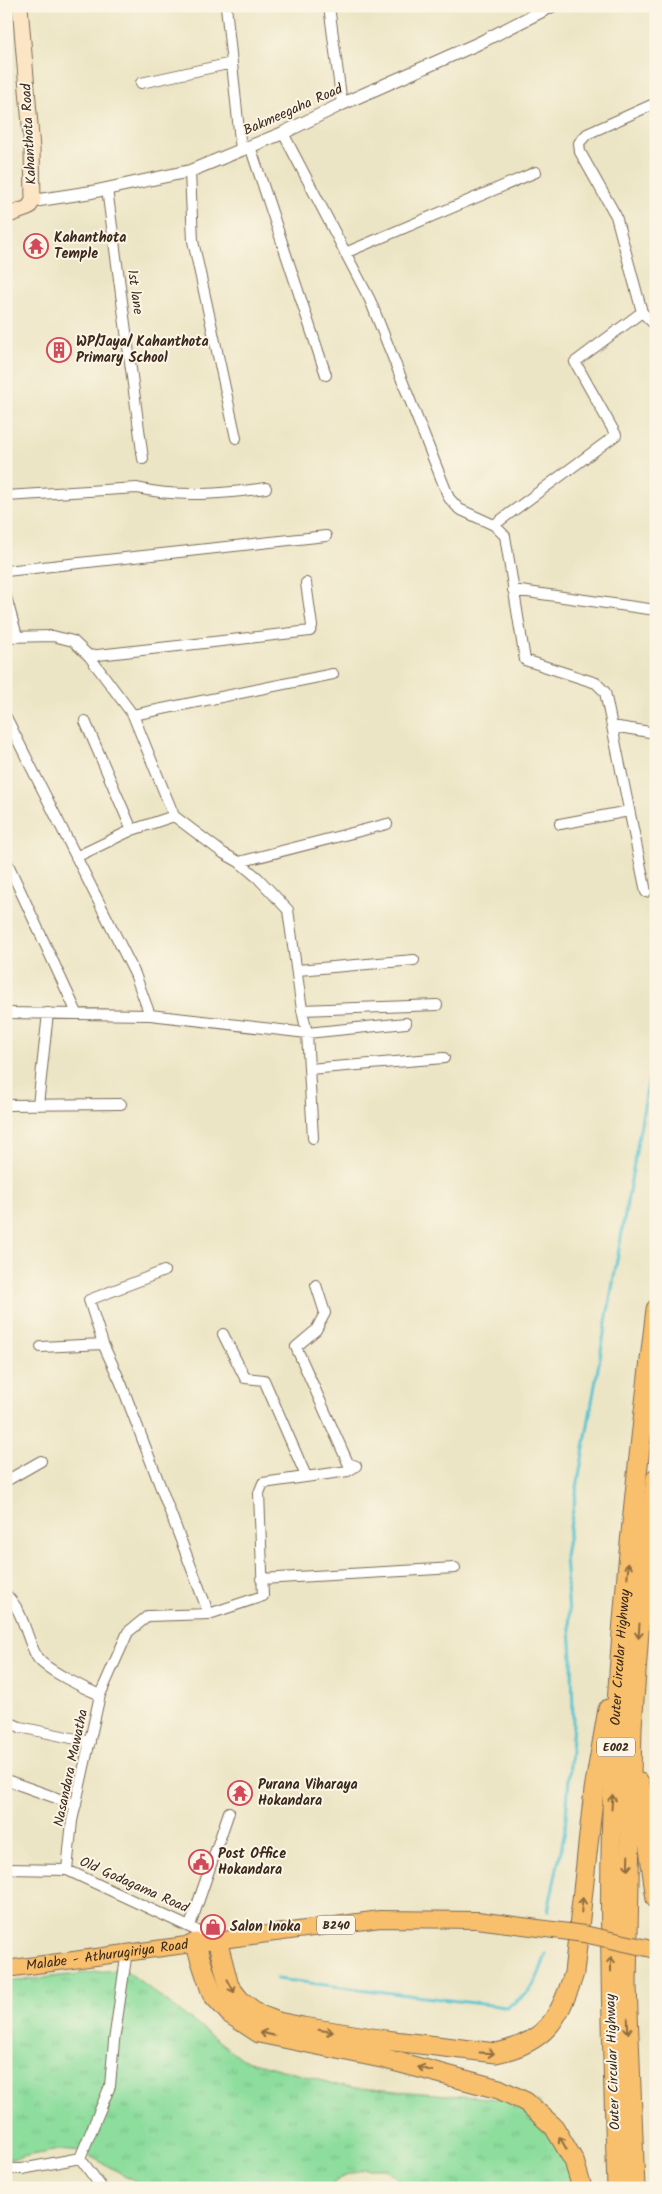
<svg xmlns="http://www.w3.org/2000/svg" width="662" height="2194" font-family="Kalam,sans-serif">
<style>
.grass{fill:url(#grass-tufts);stroke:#64845e}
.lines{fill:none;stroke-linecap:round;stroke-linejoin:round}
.stream{stroke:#57c3d0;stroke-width:3}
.minor-casing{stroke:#796b58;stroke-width:12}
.tertiary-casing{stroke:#796b58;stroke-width:14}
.secondary-casing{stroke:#796b58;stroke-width:17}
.primary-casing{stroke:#796b58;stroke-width:18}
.motorway-casing{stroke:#796b58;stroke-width:21}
.minor{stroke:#fff;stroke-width:10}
.tertiary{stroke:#fff;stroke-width:12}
.secondary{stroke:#fce5c4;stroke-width:15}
.primary{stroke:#f8bf6c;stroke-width:16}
.motorway{stroke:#f8bf6c;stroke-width:19}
.primary-bridge-casing{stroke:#796b58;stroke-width:18;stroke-linecap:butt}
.primary-bridge{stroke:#f8bf6c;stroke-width:16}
.oneway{stroke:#906d41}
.labels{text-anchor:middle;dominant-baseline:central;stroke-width:4;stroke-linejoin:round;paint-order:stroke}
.shield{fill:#fcf5e5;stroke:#75675a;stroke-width:1}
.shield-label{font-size:12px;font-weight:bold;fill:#3b2a1e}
.street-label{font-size:14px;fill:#3b2a1e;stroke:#fcf5e5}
.poi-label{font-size:14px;font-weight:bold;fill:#3b2a1e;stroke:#fcf5e5;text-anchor:start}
</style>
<defs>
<pattern id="grass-tufts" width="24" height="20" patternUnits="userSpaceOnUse" patternTransform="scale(1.25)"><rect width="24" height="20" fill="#8ddd9d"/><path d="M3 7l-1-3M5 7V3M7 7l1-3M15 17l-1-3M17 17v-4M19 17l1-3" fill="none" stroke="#7bbe87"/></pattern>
</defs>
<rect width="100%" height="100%" fill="#fcf5e5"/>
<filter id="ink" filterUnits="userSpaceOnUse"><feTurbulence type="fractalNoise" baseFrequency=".02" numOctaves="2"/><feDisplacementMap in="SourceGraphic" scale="10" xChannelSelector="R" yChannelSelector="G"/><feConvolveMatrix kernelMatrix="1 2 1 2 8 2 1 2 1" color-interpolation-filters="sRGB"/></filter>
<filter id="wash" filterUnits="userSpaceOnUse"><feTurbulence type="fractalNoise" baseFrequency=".0096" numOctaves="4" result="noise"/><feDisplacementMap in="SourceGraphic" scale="20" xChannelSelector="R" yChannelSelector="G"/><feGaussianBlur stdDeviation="1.12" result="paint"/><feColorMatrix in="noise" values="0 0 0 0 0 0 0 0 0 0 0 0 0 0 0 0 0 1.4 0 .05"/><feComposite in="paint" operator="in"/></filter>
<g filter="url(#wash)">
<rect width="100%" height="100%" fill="#ece5c5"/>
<!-- grass -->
<path class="grass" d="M124,1969L242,2059L345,2087L539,2102L571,2168L573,2188H409L386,2169H364L340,2178L328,2188H148L82,2152L58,2150L6,2160V1982Z"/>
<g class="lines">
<!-- stream -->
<path class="stream" d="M548,1911L565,1831L573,1723L572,1658L565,1556L656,1038
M277,1979L506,2007C533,1994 537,1981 546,1954"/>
</g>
</g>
<g filter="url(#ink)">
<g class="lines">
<defs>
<path id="minor" d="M226,6L241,150
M329,6L342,104
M141,83L232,63
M656,103L587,134L579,143L580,152L616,216L642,312L652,322L656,321
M283,133L370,300L449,498L459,509L494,525L505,536L525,660L596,683L605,692L646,892
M250,146L326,375
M190,171L193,241L236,438
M107,189L143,459
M345,253L536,172
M6,496L137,488C179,498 224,494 266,488
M494,525L616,435L575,362L642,312
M6,571L326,536
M513,590L656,610
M6,597L17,636
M6,637L53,636L73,641L89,656L133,715L174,816L223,853L239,862L258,878L288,910L302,1010L307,1033L313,1138
M89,656L310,631L312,626L306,583
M133,715L333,674
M6,717L135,974L150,1015
M612,726L656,733
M560,824L629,811
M132,830L174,816
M76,857L132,830L85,721
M6,860L77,1013
M239,862L387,824
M298,970L414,960
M302,1010L437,1005
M6,1013L150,1015L307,1033L406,1023
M309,1069L444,1058
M6,1105L121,1104
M38,1105L48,1013
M223,1334L245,1378L264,1380L306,1476
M41,1347L103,1344
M6,1481L41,1461
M261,1579L455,1568
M6,1595C24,1611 25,1636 37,1657C44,1669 86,1689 100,1695L72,1821L67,1870
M209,1614L263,1596L259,1493L263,1483L348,1471L356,1466L348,1463L296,1347L316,1330L325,1313L316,1285
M100,1695L128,1632L148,1616L209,1614L121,1383L103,1344L89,1300L164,1271
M6,1721L20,1727L90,1742
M6,1780L76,1805
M6,1869L67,1870L217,1940
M190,1926L229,1812
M6,2169H22L80,2158
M102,2188L80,2158L110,2086L114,2041L127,1951"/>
<path id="tertiary" d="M33,201L92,192L190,171L283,133L342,104L477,44L552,6"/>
<path id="secondary" d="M6,216L28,208L33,201L32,149L20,6"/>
<g id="primary">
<path id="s1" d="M6,1969L380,1919L477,1920"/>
</g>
<g id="motorway">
<path d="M640,1783L656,1899"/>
<path d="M217,1940L229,1986L240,2000L258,2014L278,2022L303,2027L385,2040L496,2053C545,2043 560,2019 574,1973L594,1790L608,1709"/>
<path d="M195,1943L212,1994L230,2014L259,2033L386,2059L499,2089L526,2102L554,2127L574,2161L582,2188"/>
<path id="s2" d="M617,2188C613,2062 608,1937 612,1811C617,1643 636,1476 656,1309"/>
<path d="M635,2188L627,1986L632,1727L644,1564L656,1478"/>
</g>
</defs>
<!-- minor casing -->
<use href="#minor" class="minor-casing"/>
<!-- tertiary casing -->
<use href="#tertiary" class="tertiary-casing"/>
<!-- secondary casing -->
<use href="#secondary" class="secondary-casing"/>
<!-- primary casing -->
<use href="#primary" class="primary-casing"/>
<!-- motorway casing -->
<use href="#motorway" class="motorway-casing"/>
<!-- minor -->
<use href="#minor" class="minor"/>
<!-- tertiary -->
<use href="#tertiary" class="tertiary"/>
<!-- secondary -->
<use href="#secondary" class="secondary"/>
<!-- primary -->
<use href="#primary" class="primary"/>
<!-- motorway -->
<use href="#motorway" class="motorway"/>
<defs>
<path id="primary-bridge" d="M477,1920L584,1934L656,1950"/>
</defs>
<!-- primary-bridge casing -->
<use href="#primary-bridge" class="primary-bridge-casing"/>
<!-- primary-bridge -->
<use href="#primary-bridge" class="primary-bridge"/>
</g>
<!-- one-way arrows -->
<defs><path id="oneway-shaft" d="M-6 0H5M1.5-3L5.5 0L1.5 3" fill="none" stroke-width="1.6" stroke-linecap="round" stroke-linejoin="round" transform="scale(1.25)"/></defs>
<g class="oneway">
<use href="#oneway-shaft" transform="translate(628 1570) rotate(-85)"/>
<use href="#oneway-shaft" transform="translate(639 1631) rotate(94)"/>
<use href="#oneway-shaft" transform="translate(612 1802) rotate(-86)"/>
<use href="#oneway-shaft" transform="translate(628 1863) rotate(92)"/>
<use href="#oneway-shaft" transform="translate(582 1905) rotate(-84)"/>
<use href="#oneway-shaft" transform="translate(611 1964) rotate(-90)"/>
<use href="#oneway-shaft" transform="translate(231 1986) rotate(62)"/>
<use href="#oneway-shaft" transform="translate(628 2026) rotate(88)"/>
<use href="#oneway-shaft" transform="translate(326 2031) rotate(9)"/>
<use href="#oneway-shaft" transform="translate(267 2034) rotate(-167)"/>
<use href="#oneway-shaft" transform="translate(487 2053) rotate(3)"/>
<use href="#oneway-shaft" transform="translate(425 2069) rotate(-165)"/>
<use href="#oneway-shaft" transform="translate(563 2143) rotate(-120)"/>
</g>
</g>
<!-- icons -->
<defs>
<symbol id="temple-ring" viewBox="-11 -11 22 22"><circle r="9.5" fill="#fcf5e5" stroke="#d1495b" stroke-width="1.5"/><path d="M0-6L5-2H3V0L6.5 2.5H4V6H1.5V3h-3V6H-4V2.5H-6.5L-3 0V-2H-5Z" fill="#d1495b"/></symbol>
<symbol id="building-ring" viewBox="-11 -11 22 22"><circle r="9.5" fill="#fcf5e5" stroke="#d1495b" stroke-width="1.5"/><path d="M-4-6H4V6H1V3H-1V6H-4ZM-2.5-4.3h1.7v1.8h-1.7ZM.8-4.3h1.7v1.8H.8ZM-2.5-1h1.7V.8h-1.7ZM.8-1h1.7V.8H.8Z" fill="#d1495b"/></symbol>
<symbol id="civic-ring" viewBox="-11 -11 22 22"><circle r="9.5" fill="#fcf5e5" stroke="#d1495b" stroke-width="1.5"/><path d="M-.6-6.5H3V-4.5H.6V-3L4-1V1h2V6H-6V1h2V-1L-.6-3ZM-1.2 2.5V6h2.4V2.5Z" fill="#d1495b"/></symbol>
<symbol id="shop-ring" viewBox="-11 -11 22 22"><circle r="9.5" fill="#fcf5e5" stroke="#d1495b" stroke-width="1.5"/><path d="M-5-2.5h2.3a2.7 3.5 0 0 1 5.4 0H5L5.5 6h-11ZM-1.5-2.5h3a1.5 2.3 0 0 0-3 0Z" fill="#d1495b"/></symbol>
</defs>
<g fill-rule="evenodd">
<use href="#temple-ring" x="22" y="232" width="28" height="28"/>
<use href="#building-ring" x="45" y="336" width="28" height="28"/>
<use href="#temple-ring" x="226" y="1779" width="28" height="28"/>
<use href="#civic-ring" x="187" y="1848" width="28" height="28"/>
<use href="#shop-ring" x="199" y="1913" width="28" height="28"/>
</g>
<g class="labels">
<!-- shield labels -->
<g class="shield">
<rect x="597" y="1737.5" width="38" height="19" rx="4"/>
<rect x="317" y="1915.5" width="38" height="19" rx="4"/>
</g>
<g class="shield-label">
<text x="616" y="1747">E002</text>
<text x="336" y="1925">B240</text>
</g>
<!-- street labels -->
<g class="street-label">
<text transform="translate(293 110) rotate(-24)">Bakmeegaha Road</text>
<text transform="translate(29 134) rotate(-93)">Kahanthota Road</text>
<text transform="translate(135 292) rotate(82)">1st lane</text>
<text stroke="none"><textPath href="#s2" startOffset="531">Outer Circular Highway</textPath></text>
<text transform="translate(71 1768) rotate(-78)">Nasandara Mawatha</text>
<text transform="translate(134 1885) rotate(24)">Old Godagama Road</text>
<text stroke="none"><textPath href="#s1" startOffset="102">Malabe - Athurugiriya Road</textPath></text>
<text transform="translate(613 2062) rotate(-92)">Outer Circular Highway</text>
</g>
<!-- poi labels -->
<g class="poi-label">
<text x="54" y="238">Kahanthota<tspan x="54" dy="16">Temple</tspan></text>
<text x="76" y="342">WP/Jaya/ Kahanthota<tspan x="76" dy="16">Primary School</tspan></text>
<text x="258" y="1785">Purana Viharaya<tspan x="258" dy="16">Hokandara</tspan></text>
<text x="218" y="1854">Post Office<tspan x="218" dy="16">Hokandara</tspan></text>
<text x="230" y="1927">Salon Inoka</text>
</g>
</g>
<!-- margin -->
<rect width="662" height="2194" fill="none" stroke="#fcf5e5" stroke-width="25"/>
</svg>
